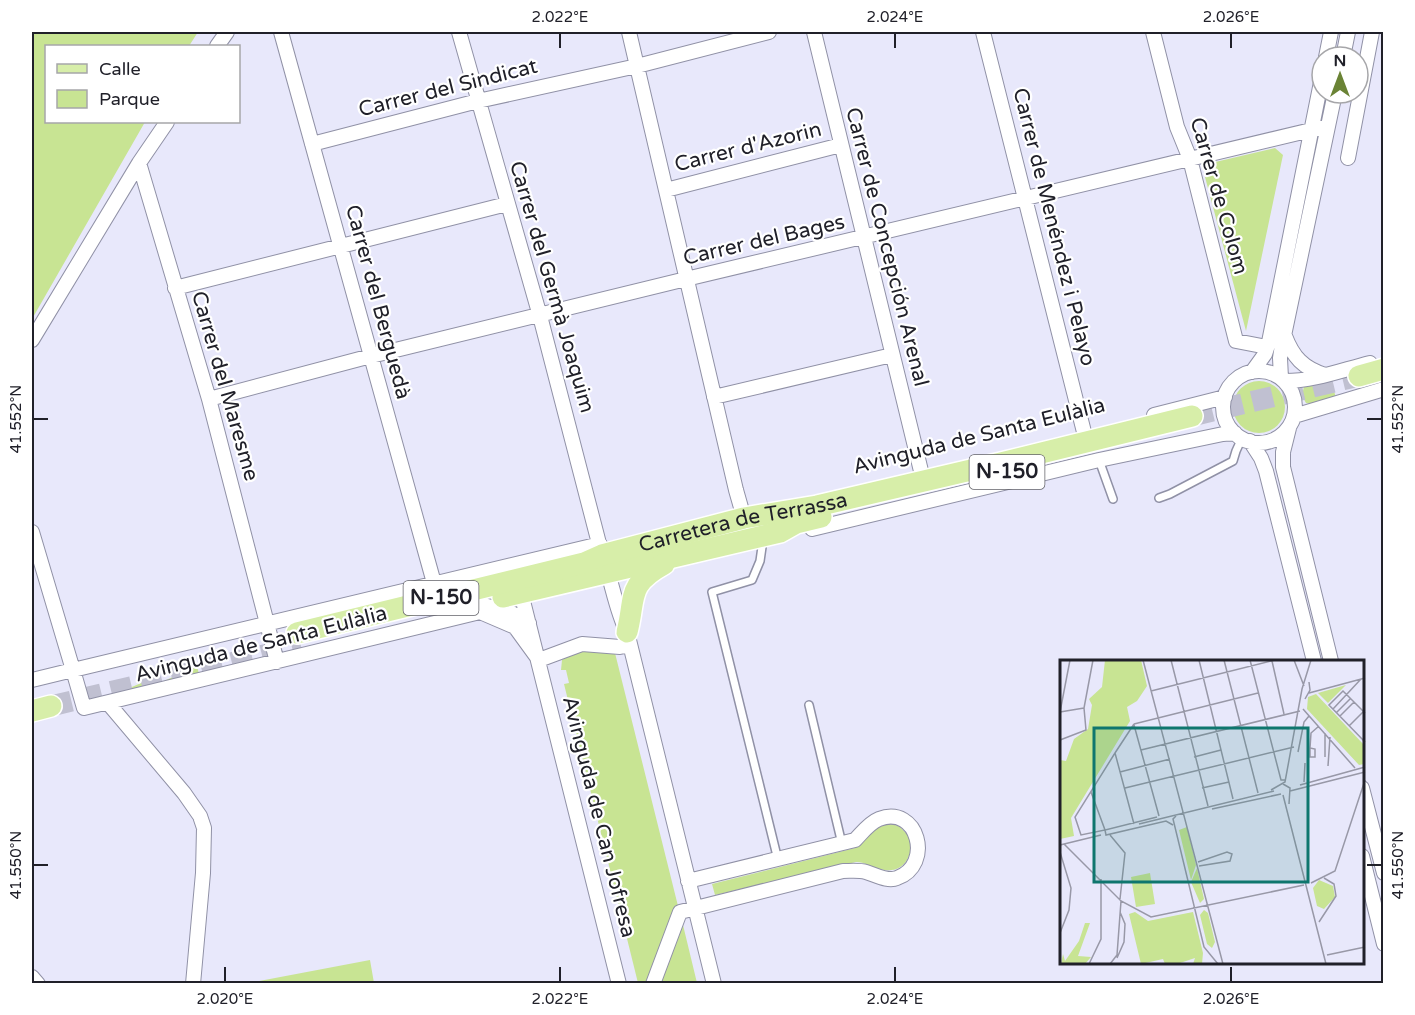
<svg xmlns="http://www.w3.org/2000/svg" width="1415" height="1015" font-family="'Varela Round',sans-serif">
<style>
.green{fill:#c8e493}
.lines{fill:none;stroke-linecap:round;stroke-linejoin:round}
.primary-tunnel{stroke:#c0c0d1;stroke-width:21;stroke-dasharray:21 10;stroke-linecap:butt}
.lane-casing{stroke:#9091a6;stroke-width:10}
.street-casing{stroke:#9091a6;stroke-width:16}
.primary-casing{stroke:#fff;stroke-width:24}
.lane{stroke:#fff;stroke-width:7}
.street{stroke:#fff;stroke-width:14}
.primary{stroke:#d7eea9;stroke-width:21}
.ticks{fill:none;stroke:#202029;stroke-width:2}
.labels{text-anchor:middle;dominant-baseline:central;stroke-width:4.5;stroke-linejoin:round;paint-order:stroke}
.shield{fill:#fff;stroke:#636369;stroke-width:1.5}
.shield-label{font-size:20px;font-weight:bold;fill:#202029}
.street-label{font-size:21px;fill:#202029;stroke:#fff}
.inset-road{fill:none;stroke:#9898a7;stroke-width:1.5}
.view{fill:#0f766e;fill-opacity:0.15;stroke:#0f766e;stroke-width:3}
.inset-edge{fill:none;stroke:#202029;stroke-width:3}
.neatline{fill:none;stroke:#202029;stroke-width:2}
.ticks-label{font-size:15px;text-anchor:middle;fill:#202029}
</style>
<rect width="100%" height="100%" fill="#e8e8fb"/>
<!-- green -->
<path class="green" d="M32,32H198L189,46H46V122H145L32,319Z
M1275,148L1283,155L1246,331L1205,177L1211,163Z
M1330,377L1336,398L1311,404L1306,403L1302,396L1304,386Z
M1233 407a26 26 0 1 1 52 0a26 26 0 1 1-52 0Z
M591,649L615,653L678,906L648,983H638L564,684L569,683L566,670H561L562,660L573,653Z
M197,666L200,678L111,696L155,677L156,679L153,680L155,685Z
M890,824L899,826L911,838C913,857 903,875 880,869C871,867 865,862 856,862L715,895L712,884L855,848L877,827Z
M683,925L697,983H660Z
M370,960L374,983H249Z"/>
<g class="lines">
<!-- primary-tunnel -->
<path class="primary-tunnel" d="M1192,416L1359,376
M51,706L301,646"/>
<defs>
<path id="lane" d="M1099,460L1113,499
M1159,498L1170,494L1233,461L1236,451L1242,438
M762,547L760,561L752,580L712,592L778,860
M809,705L842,844"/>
<path id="street" d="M281,32L434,583
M459,32L540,316L602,555C612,580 615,608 627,632L714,984
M629,32L736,490L744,518L752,515
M814,32L921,471
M983,32L1084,432
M1153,32L1177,127L1190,159L1236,341L1267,347
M217,46L227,32
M1326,57L1331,32
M1343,57L1348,32
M312,144L478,101L637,66L769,32
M1348,158L1372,32
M139,163L209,399L277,662
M666,190L841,145
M175,288L507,204
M1285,336C1293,357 1303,368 1325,375
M32,340L139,163L167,122
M1223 407a36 36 0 1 1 72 0a36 36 0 1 1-72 0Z
M1252,372L1265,354L1269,342L1322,77
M1281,378L1280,358L1282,345L1335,93
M1285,381C1314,381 1342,370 1370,363
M714,397L892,355
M209,399L371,356L686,279L1328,126
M1154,415L1225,397
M1294,416L1384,389
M1289,428L1283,452V467L1331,661
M1250,441L1261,458L1266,471L1314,661
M812,529L1099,460L1223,434L1235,433
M32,532L73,670L32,680
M528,588L524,592L523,601L619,984
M476,603L510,612L529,623
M539,660L515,627L480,612L84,708L73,670L600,544
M539,660L582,644L620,647L630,645
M108,703L184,793L200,816L204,828L203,873L193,984
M1362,788L1384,873
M1362,856L1384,944
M32,977L38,984
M653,984L680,912L843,871C851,871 859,870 866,872C876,875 888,882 897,878C934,865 918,804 879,819C869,823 862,833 855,840L688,881"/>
<g id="primary">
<path d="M1359,376L1384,369"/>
<path d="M503,597L780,532L796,523L821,517"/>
<path d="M627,632C636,597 626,585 664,564"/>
<path id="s1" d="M297,633L584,563L602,555L744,518L817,506L1001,463L1192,416"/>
<path d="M32,711L51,706"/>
</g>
</defs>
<!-- lane casing -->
<use href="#lane" class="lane-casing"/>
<!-- street casing -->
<use href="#street" class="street-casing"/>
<!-- primary casing -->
<use href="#primary" class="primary-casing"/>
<!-- lane -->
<use href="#lane" class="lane"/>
<!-- street -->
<use href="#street" class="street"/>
<!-- primary -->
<use href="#primary" class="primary"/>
</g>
<!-- ticks -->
<path class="ticks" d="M560,33V48M895,33V48M1231,33V48M33,419H48M1367,419H1382M33,865H48M1367,865H1382M225,967V982M560,967V982M895,967V982M1231,967V982"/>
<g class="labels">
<!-- shield labels -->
<g class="shield">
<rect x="969.5" y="455" width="75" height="34" rx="4.5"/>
<rect x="403.5" y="581" width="75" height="34" rx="4.5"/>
</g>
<g class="shield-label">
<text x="1007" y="472">N-150</text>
<text x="441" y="598">N-150</text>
</g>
<!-- street labels -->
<g class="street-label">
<text transform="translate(448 88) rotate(-14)">Carrer del Sindicat</text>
<text transform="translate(748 147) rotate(-14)">Carrer d'Azorin</text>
<text transform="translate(1219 196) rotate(74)">Carrer de Colom</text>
<text transform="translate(1054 227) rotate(76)">Carrer de Menéndez i Pelayo</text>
<text transform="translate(764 240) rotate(-13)">Carrer del Bages</text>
<text transform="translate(887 247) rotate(76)">Carrer de Concepción Arenal</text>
<text transform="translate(552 287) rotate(74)">Carrer del Germà Joaquim</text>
<text transform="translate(378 302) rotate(75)">Carrer del Berguedà</text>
<text transform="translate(225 386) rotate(74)">Carrer del Maresme</text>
<text transform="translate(979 436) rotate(-14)">Avinguda de Santa Eulàlia</text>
<text stroke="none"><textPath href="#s1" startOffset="460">Carretera de Terrassa</textPath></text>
<text transform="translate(261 644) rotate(-14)">Avinguda de Santa Eulàlia</text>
<text transform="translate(599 817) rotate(76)">Avinguda de Can Jofresa</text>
</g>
</g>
<!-- overview -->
<g transform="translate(1060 660)">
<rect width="304" height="304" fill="#e8e8fb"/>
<path d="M45,0H81L87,26L77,41L67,47L70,61L11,158L14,176L0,179V100L6,101L14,79L28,69L32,45L29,39L42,27ZM286,25L268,43L258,33ZM256,34L304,85V104L299,105L247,49L248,37ZM127,167L136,205L131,220L119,170ZM137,208L144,239L140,243L131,222ZM90,213L95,244L76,247L71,217ZM259,220L273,226L275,237L264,249L257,246L253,228ZM144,250L148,253L155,282L152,288L147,284L140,255ZM75,252L88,261L133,252L143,293L142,304H133L135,298L117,304H105L103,299L81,304L69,254ZM25,263H30L18,296L31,297L25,304H1L3,294L5,301L19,281Z" fill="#c8e493"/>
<path class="inset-road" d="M83,0L163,304M111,0L148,146M139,0L173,139M164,0L198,133M190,0L221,120H226M234,0L244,26M212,1L224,54M91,31L215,0M249,33L305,18M245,39L250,30L249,22M243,49L295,108M273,49L301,19M0,52L10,0M0,52L24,48M276,53L290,39M305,53L283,31L269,45L305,82M280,56L294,42M74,64L198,33M74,65L99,156M289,66L303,52M265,73V97M0,80L26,70L24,48L33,0M250,88L255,89V97H250V88L251,73L259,66M81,90L240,51M238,92L244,62L249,56M55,93L74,164M134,97L161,90M268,106L270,77M60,112L110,99M244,122L245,103M223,124L230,128L229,144M240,125L305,107M65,128L234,87M142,128L169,122M211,130L225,122L242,29L251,0M230,131L305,112M31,132L45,170L21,175L15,157L55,93L74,64M223,135L266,304M152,149L221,134M116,156L113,159L144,287L158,304M97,157L45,170L46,175L106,161L113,165M79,164L214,131M50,175L65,193L60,239M4,184L61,241L91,257L244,225M0,185L41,175M0,192L11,228L9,250L0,273M138,202L167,192L172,194L170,201L139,206M251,223L275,211L305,120M259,262L276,236L274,224L264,218M267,295L305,287M57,298L64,282L65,264L60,252M29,304L41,279V219M50,304L57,295L61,241"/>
<path class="view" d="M34,68H248V222H34Z"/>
<rect width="304" height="304" class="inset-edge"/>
</g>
<!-- border -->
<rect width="1415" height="1015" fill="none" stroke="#ffffff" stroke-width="66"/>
<!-- legend -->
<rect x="45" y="45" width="195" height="78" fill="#ffffff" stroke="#a6a6a9" stroke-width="1.5"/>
<rect x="57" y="64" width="30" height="9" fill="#d7eea9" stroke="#a6a6a9" stroke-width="1.5"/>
<text x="99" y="75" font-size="18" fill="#202029">Calle</text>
<rect x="57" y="90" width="30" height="18" fill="#c8e493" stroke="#a6a6a9" stroke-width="1.5"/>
<text x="99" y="105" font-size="18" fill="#202029">Parque</text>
<!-- north arrow -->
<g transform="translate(1340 75)"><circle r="28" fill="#ffffff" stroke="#a6a6a9" stroke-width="1.5"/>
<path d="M0-4.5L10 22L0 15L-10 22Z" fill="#6a8335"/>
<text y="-9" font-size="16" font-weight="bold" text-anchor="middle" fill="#202029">N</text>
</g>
<rect x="33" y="33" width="1349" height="949" class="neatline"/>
<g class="ticks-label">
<text x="560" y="22">2.022°E</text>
<text x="895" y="22">2.024°E</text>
<text x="1231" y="22">2.026°E</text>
<text transform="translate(16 419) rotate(-90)" y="5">41.552°N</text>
<text transform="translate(1398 419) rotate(-90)" y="5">41.552°N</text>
<text transform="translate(16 865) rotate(-90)" y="5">41.550°N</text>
<text transform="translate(1398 865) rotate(-90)" y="5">41.550°N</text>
<text x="225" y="1004">2.020°E</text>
<text x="560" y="1004">2.022°E</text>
<text x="895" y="1004">2.024°E</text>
<text x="1231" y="1004">2.026°E</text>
</g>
</svg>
